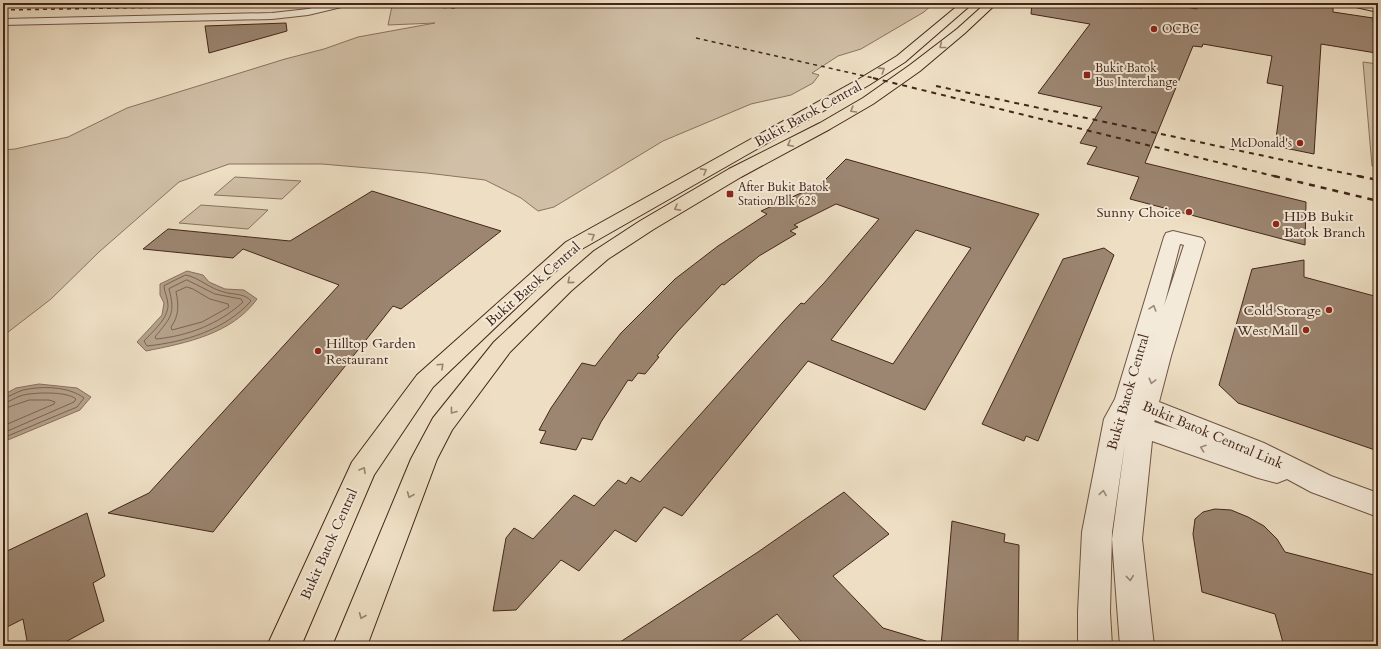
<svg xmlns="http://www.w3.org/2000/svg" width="1381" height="649" font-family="Cardo,serif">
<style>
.green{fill:#d1c0a7;stroke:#8a7360}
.water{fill:#b4a08a;stroke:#876f5d}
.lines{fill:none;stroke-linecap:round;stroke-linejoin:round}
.shore{stroke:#7c6352;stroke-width:1}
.building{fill:#9c8672;stroke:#43261a;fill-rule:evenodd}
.street-casing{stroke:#6e5444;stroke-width:2}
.secondary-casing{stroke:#43261a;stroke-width:2}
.primary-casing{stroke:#43261a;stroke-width:2}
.street{fill:#f4ead9;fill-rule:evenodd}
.secondary{fill:#f4ead9;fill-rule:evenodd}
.primary{fill:#eedfc4;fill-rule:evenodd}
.rail-far2{stroke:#43261a;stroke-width:1.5;stroke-dasharray:4 4;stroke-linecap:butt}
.rail-far1{stroke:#43261a;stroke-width:2;stroke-dasharray:5 5;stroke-linecap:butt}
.rail{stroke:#43261a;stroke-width:2.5;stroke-dasharray:6 6;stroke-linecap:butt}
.oneway{stroke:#98826f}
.oneway2{stroke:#9c887a}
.poi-dot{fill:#8f2418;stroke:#f4ead9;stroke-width:1.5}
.labels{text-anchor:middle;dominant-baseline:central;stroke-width:4;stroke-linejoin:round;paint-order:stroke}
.far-poi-label{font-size:12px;fill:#43261a;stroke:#f4ead9;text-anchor:start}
.street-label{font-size:14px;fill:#43261a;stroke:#f4ead9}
.poi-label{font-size:14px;fill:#43261a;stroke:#f4ead9;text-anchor:end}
</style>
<rect width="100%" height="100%" fill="#eedfc4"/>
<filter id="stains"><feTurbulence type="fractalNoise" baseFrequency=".005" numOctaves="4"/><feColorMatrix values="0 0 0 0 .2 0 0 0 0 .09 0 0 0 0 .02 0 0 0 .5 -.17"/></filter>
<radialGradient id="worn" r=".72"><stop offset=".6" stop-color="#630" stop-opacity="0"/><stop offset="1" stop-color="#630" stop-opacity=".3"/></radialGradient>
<!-- green -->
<path class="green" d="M397,3H934L924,12L861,49L838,56L812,73L819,75L813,83L791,95L751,104L663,141L554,207L538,211L521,198L485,180L427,173L322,164H229L179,182L99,252L51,299L3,336V150L15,149L68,137L127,108L285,59L324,49L358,37L435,23L388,25L392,6Z
M1363,62L1378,64V167L1372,166Z
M235,177L301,181L282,199L214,195Z
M201,205L268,210L248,229L179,223Z"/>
<!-- water -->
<path class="water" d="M187,271L203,275L209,282L225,289L244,290L257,299C232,334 186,343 146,351L137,342L162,315L164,303L160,295V284Z
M39,384L77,388L91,397L80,410L3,442V395L16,388Z"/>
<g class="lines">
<!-- shore -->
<path class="shore" d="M186,275C200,278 210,289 224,292C233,295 245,293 251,301C225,330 185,342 147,346L144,341C153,331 168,319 168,305C168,298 164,292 164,286Z
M187,280L215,294L241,299L243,302C219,324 188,336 156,339L155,337C170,318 176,315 169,289Z
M187,287L193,289L210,299L228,304L229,307L202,322L172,330L171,327C179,316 179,305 176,292Z
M3,398C10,397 16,392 23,390C42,386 68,386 84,398L77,407L3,438
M3,403C10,402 14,398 20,396C32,392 67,391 76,399L74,402L3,433
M3,409L29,400H49L55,402L54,404L3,426"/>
</g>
<!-- building -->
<path class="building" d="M1032,3H1113L1142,8L1146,3H1161L1197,9L1198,3H1313L1333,6V12L1373,18L1376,53L1321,44L1314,154L1275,146L1283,86L1267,83L1272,56L1203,44L1202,47L1193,46L1145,163L1306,202L1305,245L1130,199L1139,177L1087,164L1097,147L1080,143L1102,107L1038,93L1090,24L1031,14Z
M286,23L287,31L209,53L205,26Z
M846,159L1039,214L925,410L808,361L682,516L664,507L636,542L615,530L579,571L561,560L516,610L493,611L506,538L514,528L533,539L574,495L594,506L618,480L626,484L631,477L640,482L783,322L801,303L804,304L824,283L879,219L836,204L794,225L798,227L790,231L796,234L759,256L724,285L722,284L677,332L657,356L659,357L645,374L638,373L632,381L628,380L601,422L592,440L582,438L576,450L540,443L546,431L539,430L551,408L582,363L595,366L621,333L675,279L718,246L767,214L761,211L821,184ZM916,230L971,248L893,364L831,340Z
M372,191L501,231L401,309L393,306L213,532L108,513L149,493L339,285L243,249L233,258L143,249L168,229L290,241Z
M1104,248L1114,255L1038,441L1026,436L1024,441L982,424L1063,259Z
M1304,260V277L1378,297V451L1238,403L1219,385L1252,269Z
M844,492L889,534L833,576L883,628L926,641V646H805L777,614L733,646H614L758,552Z
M1215,509L1231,510L1248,517L1264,526L1277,539L1285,552L1378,576V646H1284L1275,614L1202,592L1193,534L1195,519L1203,512Z
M87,513L105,576L93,583L104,621L58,646H28L23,619L3,629V553Z
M952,521L1005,534L1004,542L1019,545L1018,646H941Z"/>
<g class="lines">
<defs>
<path id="street" d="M332,3H351L350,5L308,15L272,19L3,25V19L272,13L308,9Z
M1173,231L1202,238L1205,242L1171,356L1159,402L1264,443L1331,476L1378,493V517L1311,492L1287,479L1277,483L1258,478L1152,441L1142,539L1154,646H1120L1112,539L1125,443L1112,532L1110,612L1112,646H1078V612L1082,532L1104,419L1115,399L1164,237L1166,233ZM1180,244L1184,245L1164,306ZM1155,420L1179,430L1154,422Z"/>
<path id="secondary" d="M1346,3H1366L1378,6V12L1347,5Z"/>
<path id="primary" d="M961,3H973L905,62L869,85L580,250L540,285L433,387L374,475L301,646H267L352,462L417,375L566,242L859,79L897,56Z
M986,3H997L965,33L920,71L873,104L830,129L741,177L654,229L608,259L571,291L510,352L452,430L437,459L367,646H333L411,459L433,418L494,342L557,283L594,251L640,221L729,169L820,123L863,98L910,65L957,29Z"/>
</defs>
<!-- street casing -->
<use href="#street" class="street-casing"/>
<!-- secondary casing -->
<use href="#secondary" class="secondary-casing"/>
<!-- primary casing -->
<use href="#primary" class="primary-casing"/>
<!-- street -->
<use href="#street" class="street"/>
<!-- secondary -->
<use href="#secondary" class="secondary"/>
<!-- primary -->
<use href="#primary" class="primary"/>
<!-- rail-far2 -->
<path class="rail-far2" d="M3,10L350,4L458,8
M696,38L878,79"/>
<!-- rail-far1 -->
<path class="rail-far1" d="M873,78L1278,177
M936,86L1363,177"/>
<!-- rail -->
<path class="rail" d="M1274,176L1378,201
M1358,176L1378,180"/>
</g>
<!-- one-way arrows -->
<defs><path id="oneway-chevron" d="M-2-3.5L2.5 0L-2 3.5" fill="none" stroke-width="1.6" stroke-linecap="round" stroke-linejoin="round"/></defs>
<g class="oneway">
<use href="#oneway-chevron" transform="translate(942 46) rotate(142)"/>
<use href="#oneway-chevron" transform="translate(882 70) rotate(-33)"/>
<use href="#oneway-chevron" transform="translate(853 110) rotate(150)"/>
<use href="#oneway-chevron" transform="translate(790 144) rotate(153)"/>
<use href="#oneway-chevron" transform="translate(704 171) rotate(-29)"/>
<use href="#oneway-chevron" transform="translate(677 208) rotate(151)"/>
<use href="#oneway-chevron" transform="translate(592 236) rotate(-30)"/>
<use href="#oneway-chevron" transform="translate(570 281) rotate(139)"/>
<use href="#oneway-chevron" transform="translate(441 366) rotate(-43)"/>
<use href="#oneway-chevron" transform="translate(453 411) rotate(128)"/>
<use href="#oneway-chevron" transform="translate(363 470) rotate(-60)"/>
<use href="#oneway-chevron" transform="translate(410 495) rotate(112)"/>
<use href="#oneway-chevron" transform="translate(362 616) rotate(112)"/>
</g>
<g class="oneway2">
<use href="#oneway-chevron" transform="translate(1153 308) rotate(-73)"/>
<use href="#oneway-chevron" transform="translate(1152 381) rotate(105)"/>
<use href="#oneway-chevron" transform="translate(1203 448) rotate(-161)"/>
<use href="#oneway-chevron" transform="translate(1103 493) rotate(-81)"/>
<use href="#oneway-chevron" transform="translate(1130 578) rotate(84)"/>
</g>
<!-- markers -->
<g class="poi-dot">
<circle cx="1154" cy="29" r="4"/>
<rect x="1083" y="71" width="8" height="8" rx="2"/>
<circle cx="1300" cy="143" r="4"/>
<rect x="726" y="190" width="8" height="8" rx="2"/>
<circle cx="1189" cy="212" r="4"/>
<circle cx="1276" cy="224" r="4"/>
<circle cx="1329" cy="310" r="4"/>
<circle cx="1306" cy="330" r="4"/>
<circle cx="318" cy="351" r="4"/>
</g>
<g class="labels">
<!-- far-poi labels -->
<g class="far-poi-label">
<text x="1162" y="29">OCBC</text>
<text x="1095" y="68">Bukit Batok<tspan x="1095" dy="14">Bus Interchange</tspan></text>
<text x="1292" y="143" text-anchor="end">McDonald's</text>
<text x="738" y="187">After Bukit Batok<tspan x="738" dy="14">Station/Blk 628</tspan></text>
</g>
<!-- street labels -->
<g class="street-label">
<text transform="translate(808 114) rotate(-29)">Bukit Batok Central</text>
<text transform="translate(533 284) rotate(-41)">Bukit Batok Central</text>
<text transform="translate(1128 392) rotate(-74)">Bukit Batok Central</text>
<text transform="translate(1213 435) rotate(23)">Bukit Batok Central Link</text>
<text transform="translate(329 544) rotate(-66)">Bukit Batok Central</text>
</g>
<!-- poi labels -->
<g class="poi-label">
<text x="1181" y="212">Sunny Choice</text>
<text x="1284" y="216" text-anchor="start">HDB Bukit<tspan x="1284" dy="16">Batok Branch</tspan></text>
<text x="1321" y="310">Cold Storage</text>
<text x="1298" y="330">West Mall</text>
<text x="326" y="343" text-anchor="start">Hilltop Garden<tspan x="326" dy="16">Restaurant</tspan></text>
</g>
</g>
<!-- margin -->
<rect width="1381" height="649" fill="none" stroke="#eedfc4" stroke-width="16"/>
<rect x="4" y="4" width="1373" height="641" fill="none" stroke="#43261a" stroke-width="2"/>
<rect x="8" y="8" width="1365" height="633" fill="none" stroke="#43261a"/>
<rect width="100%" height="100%" filter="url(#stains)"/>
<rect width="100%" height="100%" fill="url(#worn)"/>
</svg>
